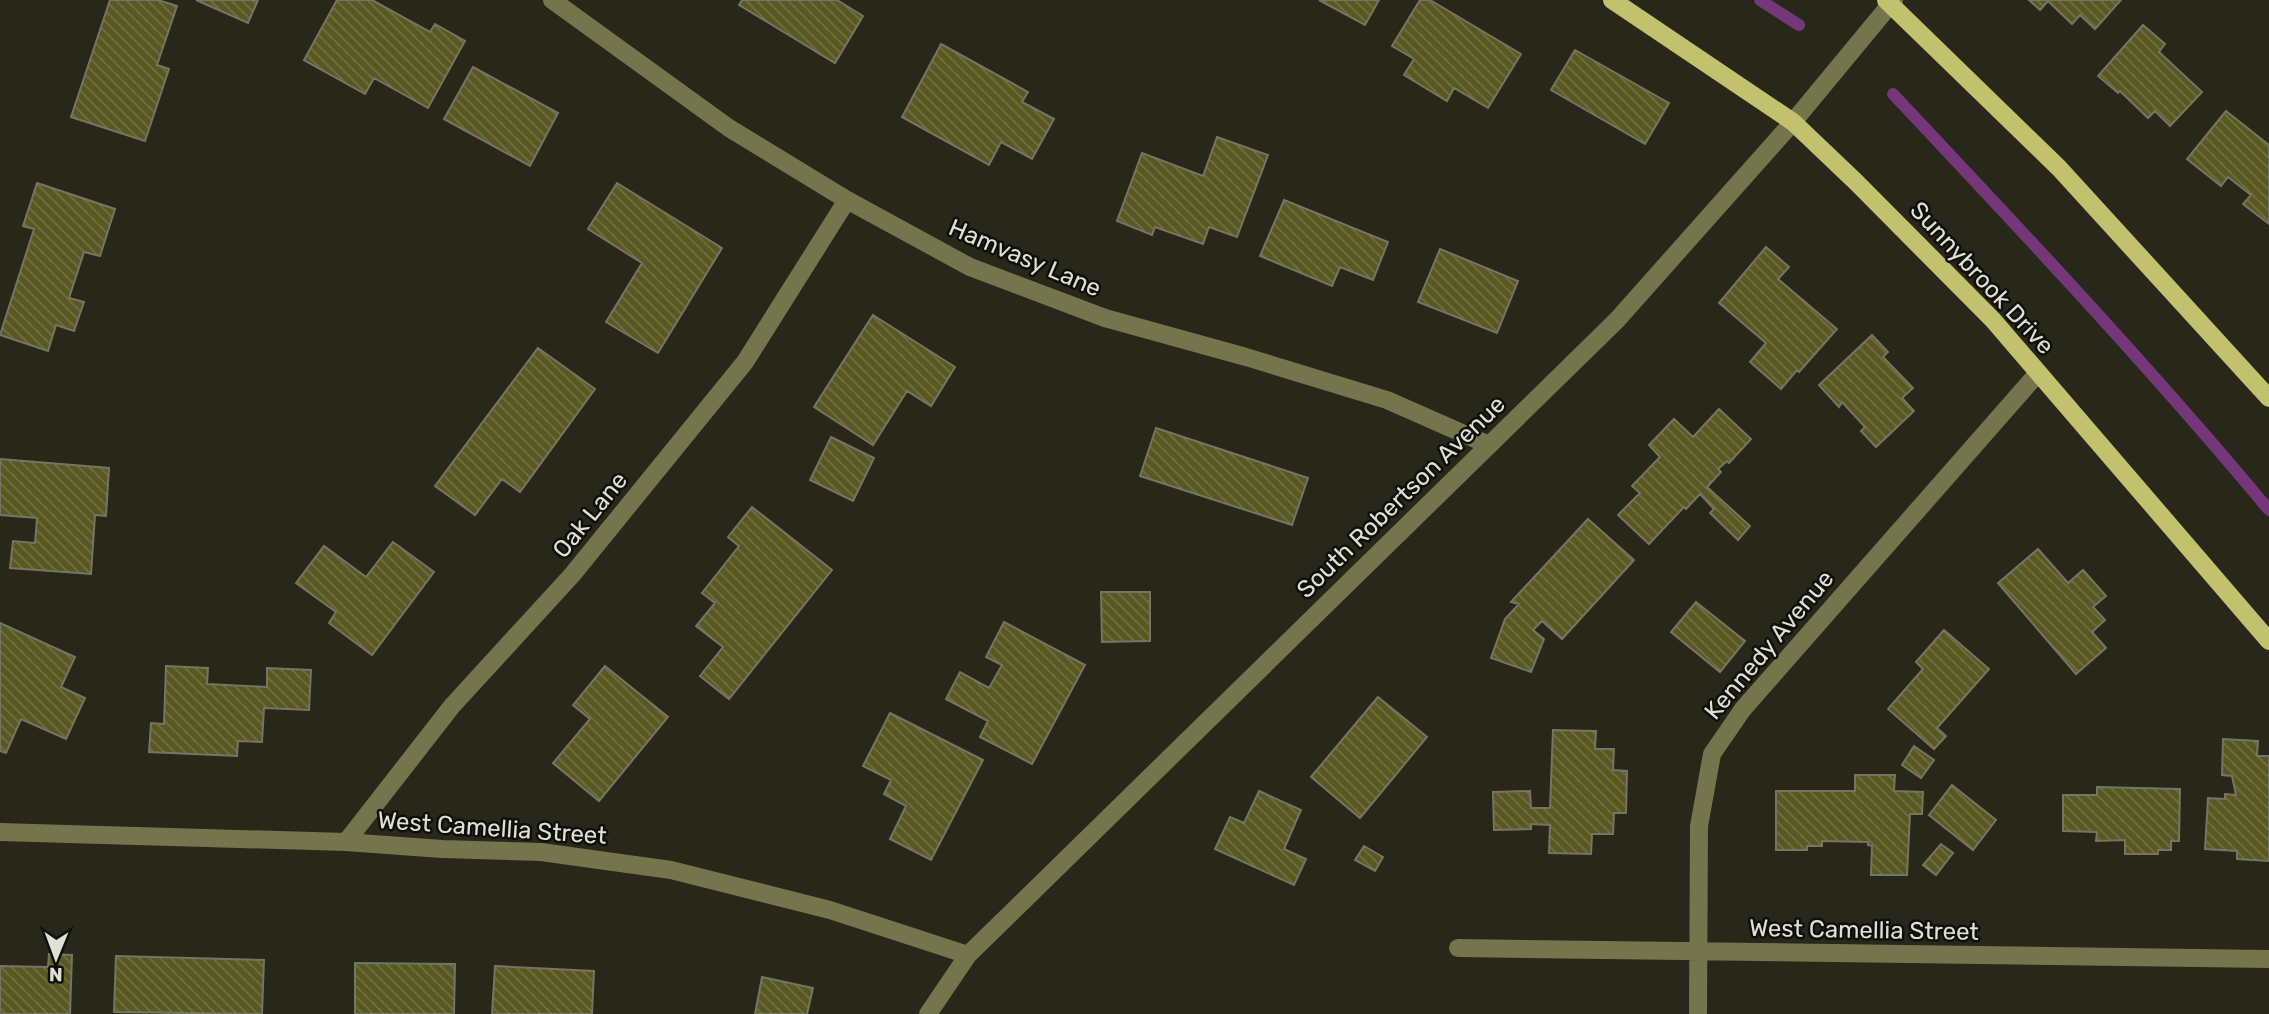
<svg xmlns="http://www.w3.org/2000/svg" width="2269" height="1014" font-family="Rubik,sans-serif">
<style>
.lines{fill:none;stroke-linecap:round;stroke-linejoin:round}
.stream{stroke:#753779;stroke-width:12}
.building{fill:url(#building-back-hatch);stroke:#757565;stroke-width:2}
.minor{stroke:#74744d;stroke-width:18}
.major{stroke:#c2c26e;stroke-width:18}
.labels{text-anchor:middle;dominant-baseline:central;stroke-width:5;stroke-linejoin:round;paint-order:stroke}
.street-label{font-size:24px;fill:#e0e0d7;stroke:#10100a}
</style>
<defs>
<pattern id="building-back-hatch" width="6" height="6" patternUnits="userSpaceOnUse" patternTransform="scale(1.75)"><rect width="6" height="6" fill="#595822"/><path d="M-1 5l2 2M0 0l6 6M5-1l2 2" fill="none" stroke="#717041"/></pattern>
</defs>
<rect width="100%" height="100%" fill="#27271a"/>
<g class="lines">
<!-- stream -->
<path class="stream" d="M1760,0L1799,25
M1893,94C2021,230 2149,366 2269,510"/>
</g>
<!-- building -->
<path class="building" d="M110,0H158L177,6L157,65L169,69L145,141L71,117Z
M196,0H258L248,23Z
M337,0H372L430,32L435,24L465,41L428,108L374,78L365,94L304,60Z
M742,0H837L863,16L835,63L739,5Z
M1319,0H1379L1365,25Z
M1420,0H1430L1521,54L1488,108L1454,88L1447,101L1404,75L1414,59L1392,46Z
M2029,0H2121L2095,29L2080,15L2072,24L2048,1L2040,10Z
M2143,25L2165,44L2159,52L2202,92L2170,126L2155,111L2148,118L2120,91L2118,93L2098,76Z
M941,44L1028,92L1022,102L1054,119L1032,159L1001,142L989,165L902,117Z
M1575,50L1669,103L1645,144L1551,90Z
M473,67L558,113L530,166L444,119Z
M2226,111L2269,145V224L2243,204L2251,195L2228,177L2221,186L2187,159Z
M1217,137L1268,155L1237,237L1209,227L1203,244L1155,227L1152,235L1117,221L1142,153L1203,176Z
M37,183L115,209L100,256L84,252L69,298L84,302L74,331L56,325L48,351L0,335L34,229L23,226Z
M617,183L722,248L658,353L606,322L642,263L588,229Z
M1284,200L1388,242L1373,280L1340,267L1332,286L1260,256Z
M1766,247L1789,267L1778,279L1837,329L1799,372L1797,370L1781,389L1750,362L1766,343L1719,303Z
M1440,249L1518,281L1497,333L1418,302Z
M873,315L955,367L931,406L907,391L873,445L814,407Z
M1872,335L1888,352L1883,357L1913,388L1902,398L1914,411L1876,447L1861,431L1865,427L1842,402L1839,407L1819,385Z
M538,348L595,389L520,492L502,479L475,515L435,486Z
M1719,409L1751,439L1729,463L1727,461L1718,469L1721,472L1707,487L1750,526L1738,540L1710,513L1714,509L1700,494L1686,509L1684,507L1649,544L1618,515L1640,493L1632,486L1660,457L1649,445L1674,419L1693,437Z
M1156,428L1308,478L1292,525L1140,476Z
M831,437L874,458L853,501L810,480Z
M0,459L109,468L106,516L95,515L91,574L10,568L13,541L35,543L37,518L0,515Z
M752,507L832,570L729,699L700,676L723,647L696,626L715,603L702,593L739,546L728,537Z
M1588,519L1634,560L1562,639L1542,621L1533,630L1544,639L1531,672L1491,658L1505,619L1519,604L1511,602Z
M393,542L434,572L372,655L329,623L336,612L296,583L324,546L366,577Z
M2038,549L2068,583L2083,570L2106,596L2093,607L2105,620L2092,632L2106,648L2076,674L1998,583Z
M1101,592H1150V641L1102,642Z
M1696,602L1745,641L1720,672L1671,632Z
M1004,622L1085,665L1032,764L980,737L988,721L946,699L960,672L989,688L1002,665L986,657Z
M0,623L75,657L61,687L85,698L66,739L21,719L6,753L0,751Z
M1944,630L1989,669L1937,728L1946,736L1934,749L1888,709L1923,669L1916,662Z
M166,666L208,668L207,684L267,687V668L311,670L309,710L264,708L262,742L238,741L237,756L149,752L151,723L164,724Z
M605,666L668,717L599,801L553,763L590,719L573,705Z
M1378,697L1427,737L1360,818L1311,777Z
M890,713L983,760L931,860L890,839L906,806L884,794L891,780L863,766Z
M1553,730L1596,731L1595,749H1614L1613,770L1627,771L1626,813H1614L1613,834H1592L1591,854L1549,853L1550,825L1531,824V829L1494,830L1493,792L1530,791L1531,808H1550Z
M2223,739L2258,741L2257,756H2269V861L2237,859V851L2205,849L2208,798L2225,799V794L2236,795L2232,776L2222,775Z
M1914,746L1934,760L1921,778L1902,765Z
M1855,775H1895L1894,791L1923,792L1922,814H1910L1907,875H1871L1872,846L1868,845V842L1822,841V846H1807V850H1776V791H1855Z
M1952,785L1996,820L1973,850L1929,815Z
M2097,787L2180,789L2179,841H2171V850H2158V854H2125V840L2096,841L2097,832L2063,831V795H2097Z
M1259,791L1301,810L1284,849L1306,859L1294,885L1215,849L1230,817L1244,823Z
M1941,844L1953,853L1936,875L1923,865Z
M1364,846L1383,857L1375,871L1355,860Z
M49,954L72,955L70,1014H0V966L48,967Z
M116,956L264,960L262,1014L114,1012Z
M355,963L455,964L454,1014H355Z
M495,966L594,971L592,1014H492Z
M762,977L813,988L807,1014H755Z"/>
<g class="lines">
<!-- minor -->
<path class="minor" d="M552,0L729,128L847,200L970,267L1105,318L1246,357L1387,400L1489,445
M0,832L346,842L442,849L541,852L671,870L830,910L968,955
M346,842L452,706L572,575L745,362L847,200
M1458,948L2269,959
M928,1014L968,955L1617,320L1793,122L1894,0
M1698,1014L1699,826L1712,754L1743,709L2038,373"/>
<!-- major -->
<path class="major" d="M1612,0L1793,122L1856,182L1993,320L2269,641
M1886,0L2059,168L2269,398"/>
</g>
<g class="labels">
<!-- street labels -->
<g class="street-label">
<text transform="translate(1025 258) rotate(23)">Hamvasy Lane</text>
<text transform="translate(1982 278) rotate(47)">Sunnybrook Drive</text>
<text transform="translate(1401 497) rotate(-44)">South Robertson Avenue</text>
<text transform="translate(590 515) rotate(-51)">Oak Lane</text>
<text transform="translate(1769 645) rotate(-50)">Kennedy Avenue</text>
<text transform="translate(492 828) rotate(4)">West Camellia Street</text>
<text transform="translate(1864 930) rotate(1)">West Camellia Street</text>
</g>
</g>
<!-- north arrow -->
<g transform="translate(56 958) rotate(181)" stroke="#10100a" stroke-width="5" paint-order="stroke">
<path d="M0-5L12 26L0 18L-12 26Z" fill="#e0e0d7"/>
<text y="-10" font-size="19" font-weight="bold" text-anchor="middle" fill="#e0e0d7">N</text>
</g>
</svg>
